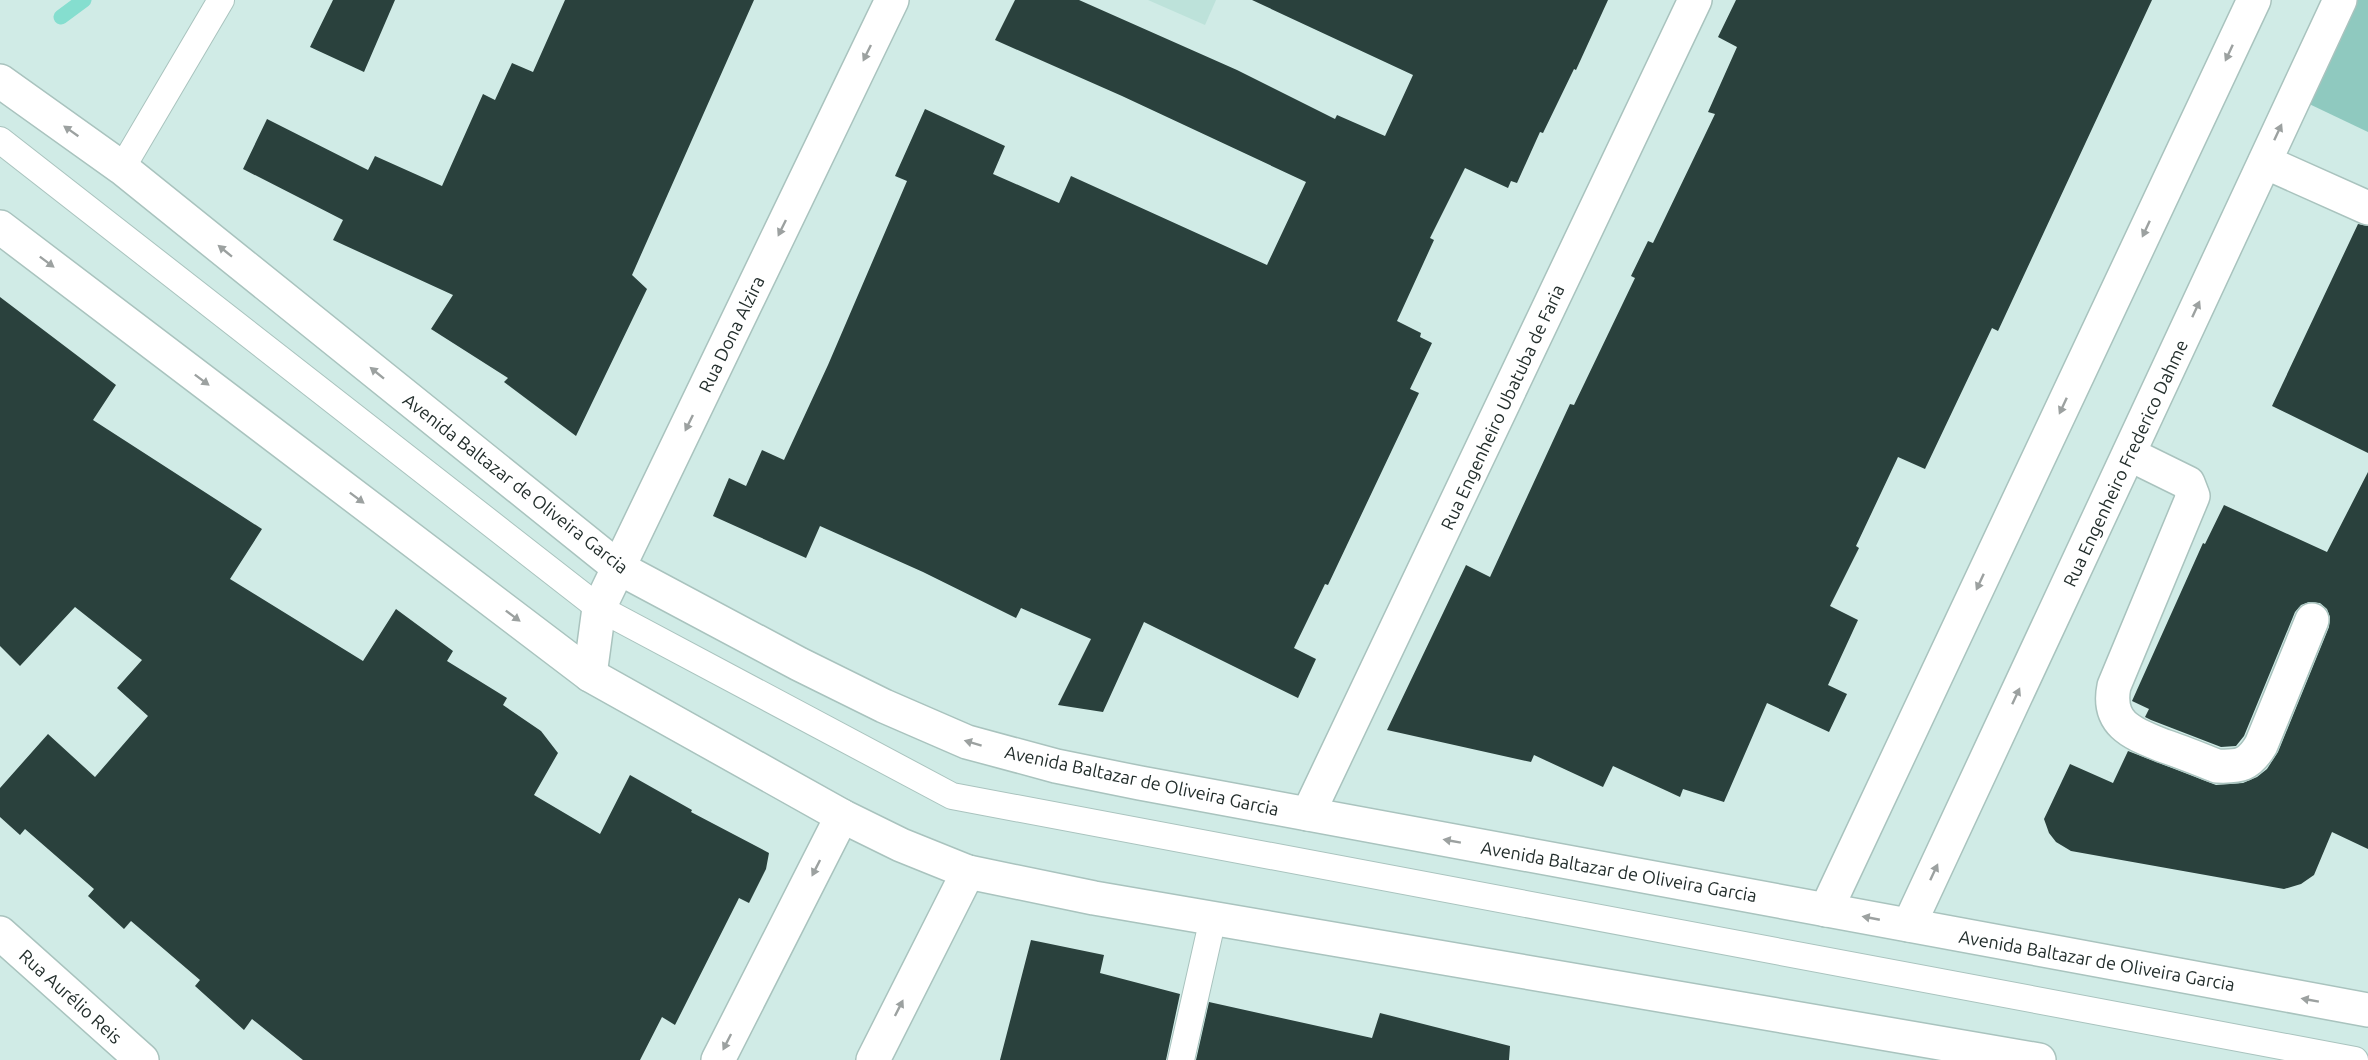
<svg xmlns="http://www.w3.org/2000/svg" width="2368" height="1060" font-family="Ubuntu,sans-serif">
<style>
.built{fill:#bde2da}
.green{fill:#8fc9bf}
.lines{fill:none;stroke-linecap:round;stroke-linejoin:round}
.stream{stroke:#85decf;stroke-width:15}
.building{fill:#2a413d}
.service-casing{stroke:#a9c3be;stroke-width:28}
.minor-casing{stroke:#a9c3be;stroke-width:36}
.tertiary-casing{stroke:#a9c3be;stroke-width:36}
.secondary-casing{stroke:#a9c3be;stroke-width:36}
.service{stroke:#fff;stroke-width:26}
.minor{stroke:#fff;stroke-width:33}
.tertiary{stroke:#fff;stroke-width:33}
.secondary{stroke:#fff;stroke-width:33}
.oneway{fill:#9ca1a0}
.labels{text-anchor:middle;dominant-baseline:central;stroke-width:6;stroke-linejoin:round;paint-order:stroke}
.street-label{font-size:18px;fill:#232e2c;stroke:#fff}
</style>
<rect width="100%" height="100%" fill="#d0ebe6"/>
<!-- built -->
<path class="built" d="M1148,0H1216L1205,25Z"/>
<!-- green -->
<path class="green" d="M2354,0H2368V132L2305,102Z"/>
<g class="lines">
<!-- stream -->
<path class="stream" d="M61,17L84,0"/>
</g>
<!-- building -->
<path class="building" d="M333,0H395L364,72L310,47Z
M565,0H754L632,275L647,289L576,436L504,382L508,378L431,329L453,295L333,240L343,220L243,169L267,119L368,170L375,156L442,186L483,94L495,100L512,63L533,72Z
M1015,0H1079L1237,70L1335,119L1337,115L1385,136L1413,75L1252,0H1608L1576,70L1574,69L1543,133L1540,132L1517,183L1511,181L1508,188L1465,168L1430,238L1434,240L1397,321L1421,333L1420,337L1432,343L1410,389L1419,393L1328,585L1325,584L1294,648L1316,659L1298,698L1144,622L1103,712L1058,705L1091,639L1021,608L1016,618L923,572L820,526L806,558L713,516L729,478L746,486L762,450L784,460L828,365L907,181L895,176L925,109L1005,146L993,174L1059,203L1071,176L1267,265L1306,182L1122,96L995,40Z
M1736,0H2152L1998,331L1992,328L1925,469L1898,457L1856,546L1859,548L1830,606L1858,620L1828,685L1847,694L1829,732L1767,703L1724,802L1683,789L1680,797L1613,766L1603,787L1534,755L1531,762L1387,730L1466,565L1490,577L1570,404L1574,405L1635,278L1631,276L1648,241L1653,243L1704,137L1715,114L1708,112L1737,47L1718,37Z
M2358,224L2368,226V453L2272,406Z
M0,297L116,385L93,420L262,529L230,579L363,661L396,609L453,651L447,661L507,698L503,705L541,731L558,753L534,795L600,834L630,775L692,810L691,812L769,853L766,869L749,903L739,898L675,1025L662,1017L640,1060H303L252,1019L244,1030L195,986L200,980L131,921L124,929L88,896L94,889L25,829L20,835L0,817V788L48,734L95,777L148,716L117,688L142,660L75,607L20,666L0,646Z
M2368,472V849L2332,832L2314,875L2301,884L2284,889L2071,851L2056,842L2049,833L2044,819L2070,764L2113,783L2128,751L2216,785L2243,783L2257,777L2267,769L2278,752L2329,627L2330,617L2327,609L2320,603L2309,602L2301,605L2295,612L2244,736L2236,746L2221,747L2151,720L2145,717L2149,709L2132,701L2203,543L2205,544L2224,505L2327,552Z
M1031,940L1104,955L1100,973L1180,994L1166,1060H1000Z
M1209,1002L1372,1038L1380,1013L1510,1046L1509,1060H1196Z"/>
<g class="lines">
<defs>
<path id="service" d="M0,140L599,608L952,796L2355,1060
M122,168L221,0
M1181,1060L1213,918"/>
<path id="minor" d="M2265,162L2368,208
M2129,454L2188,483L2193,496L2114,686C2106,725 2134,734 2164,746C2182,752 2199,759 2217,766C2240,767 2249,765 2261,745L2312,620
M1308,814L1695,0
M0,933L142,1060"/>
<path id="tertiary" d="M590,675L599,608L892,0
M1826,910L2254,0
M1909,925L2340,0
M718,1060L842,816
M873,1060L968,872"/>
<path id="secondary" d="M0,81L122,168L619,568L799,664L884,706L967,742L1056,766L1140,783L2368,1010
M0,227L590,675L842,816L901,845L968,872L1094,898L2039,1060"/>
</defs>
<!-- service casing -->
<use href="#service" class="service-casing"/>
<!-- minor casing -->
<use href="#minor" class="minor-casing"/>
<!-- tertiary casing -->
<use href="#tertiary" class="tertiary-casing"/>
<!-- secondary casing -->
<use href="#secondary" class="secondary-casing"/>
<!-- service -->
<use href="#service" class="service"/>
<!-- minor -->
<use href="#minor" class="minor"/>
<!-- tertiary -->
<use href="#tertiary" class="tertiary"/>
<!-- secondary -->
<use href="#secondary" class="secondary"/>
</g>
<!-- one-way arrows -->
<defs><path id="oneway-solid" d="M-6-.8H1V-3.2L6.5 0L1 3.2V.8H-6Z" transform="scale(1.5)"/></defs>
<g class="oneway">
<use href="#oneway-solid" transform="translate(867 53) rotate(116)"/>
<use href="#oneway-solid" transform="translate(2229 53) rotate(115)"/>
<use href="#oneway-solid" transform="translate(71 131) rotate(-145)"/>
<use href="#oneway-solid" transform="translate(2278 132) rotate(-65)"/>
<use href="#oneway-solid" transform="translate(782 228) rotate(116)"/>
<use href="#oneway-solid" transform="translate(2146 229) rotate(115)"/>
<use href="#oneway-solid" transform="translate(225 251) rotate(-141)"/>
<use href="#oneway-solid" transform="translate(47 262) rotate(37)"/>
<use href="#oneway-solid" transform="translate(2196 309) rotate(-65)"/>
<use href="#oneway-solid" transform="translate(377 373) rotate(-141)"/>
<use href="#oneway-solid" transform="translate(202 380) rotate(37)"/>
<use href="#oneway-solid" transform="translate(2063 406) rotate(115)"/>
<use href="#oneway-solid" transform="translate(689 423) rotate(116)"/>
<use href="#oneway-solid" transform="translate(357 498) rotate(37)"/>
<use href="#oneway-solid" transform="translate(1980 582) rotate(115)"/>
<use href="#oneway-solid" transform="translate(513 616) rotate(37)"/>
<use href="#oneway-solid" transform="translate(2016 696) rotate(-65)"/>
<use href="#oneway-solid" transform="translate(973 743) rotate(-163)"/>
<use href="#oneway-solid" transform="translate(1452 841) rotate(-170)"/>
<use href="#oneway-solid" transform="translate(816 868) rotate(117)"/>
<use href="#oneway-solid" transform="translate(1934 872) rotate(-65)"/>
<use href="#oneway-solid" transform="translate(1871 918) rotate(-169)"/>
<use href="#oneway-solid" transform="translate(2310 1000) rotate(-170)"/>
<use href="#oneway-solid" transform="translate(899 1008) rotate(-63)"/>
<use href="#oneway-solid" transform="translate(727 1042) rotate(117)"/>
</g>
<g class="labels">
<!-- street labels -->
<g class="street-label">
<text transform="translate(731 334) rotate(-64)">Rua Dona Alzira</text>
<text transform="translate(1502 407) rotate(-65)">Rua Engenheiro Ubatuba de Faria</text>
<text transform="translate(2125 463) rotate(-65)">Rua Engenheiro Frederico Dahme</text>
<text transform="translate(516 483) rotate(38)">Avenida Baltazar de Oliveira Garcia</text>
<text transform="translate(1142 780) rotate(12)">Avenida Baltazar de Oliveira Garcia</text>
<text transform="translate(1619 871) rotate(10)">Avenida Baltazar de Oliveira Garcia</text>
<text transform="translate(2097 960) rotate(10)">Avenida Baltazar de Oliveira Garcia</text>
<text transform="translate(71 996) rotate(42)">Rua Aurélio Reis</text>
</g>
</g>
</svg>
